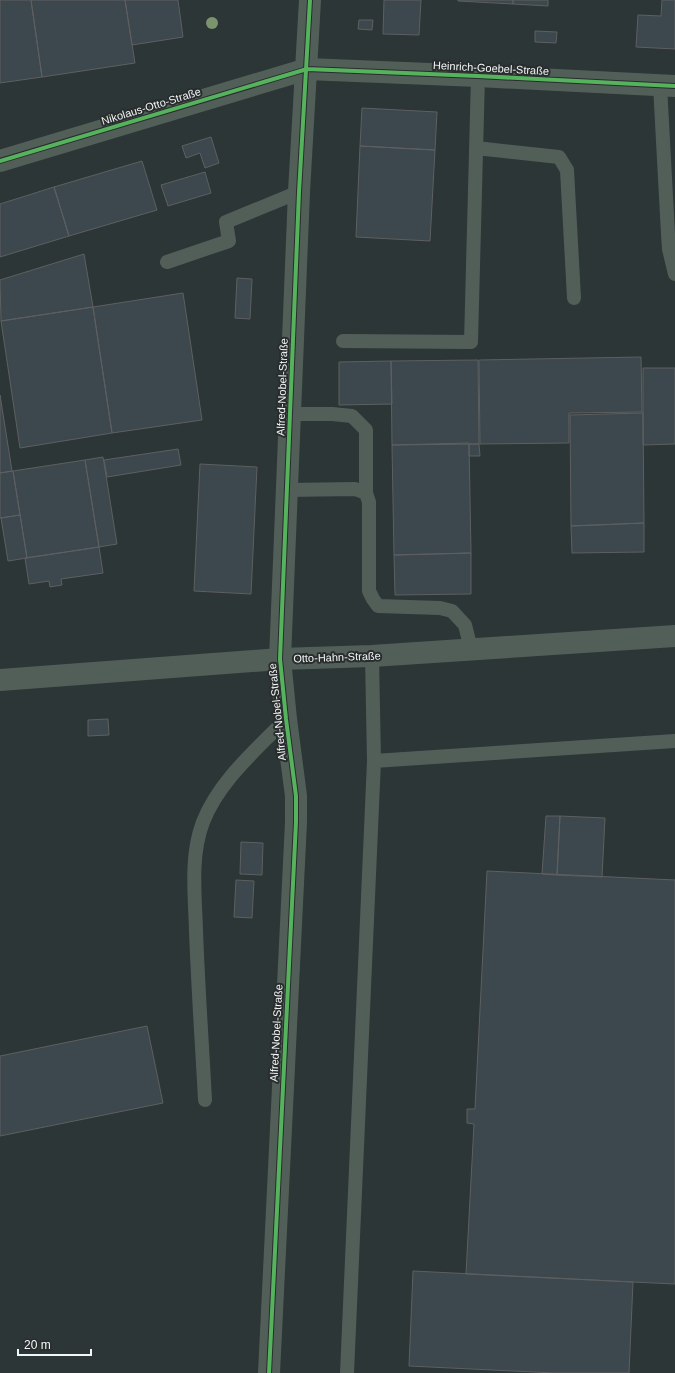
<svg xmlns="http://www.w3.org/2000/svg" width="675" height="1373" font-family="Arial,sans-serif">
<style>
.built{fill:#2c3636}
.building{fill:#3c484e;stroke:#5e5f60}
.lines{fill:none;stroke-linecap:round;stroke-linejoin:round}
.service{stroke:#525f59;stroke-width:14}
.minor{stroke:#525f59;stroke-width:22}
.tertiary{stroke:#525f59;stroke-width:22}
.cycleway-casing{stroke:#292d2d;stroke-width:6}
.cycleway{stroke:#56b35d;stroke-width:4}
.tree{fill:#7c946d}
.labels{text-anchor:middle;dominant-baseline:central;stroke-width:4;stroke-linejoin:round;paint-order:stroke}
.street-label{font-size:11px;fill:#f3f6f6;stroke:#292d2d}
</style>
<rect width="100%" height="100%" fill="#2a2c2c"/>
<!-- built -->
<path class="built" d="M0,0H675V1373H0Z"/>
<!-- building -->
<path class="building" d="M0,0H31L42,77L0,83Z
M31,0H125L135,63L42,77Z
M125,0H178L183,37L132,45Z
M384,0H421L419,35L383,34Z
M458,0H513V4L458,1Z
M513,0H548V6L513,4Z
M662,0H675V49L636,47L638,15L661,16Z
M359,20H373L372,30L358,29Z
M535,31L557,32L556,43L535,42Z
M362,108L437,112L435,150L360,146Z
M211,137L219,163L205,168L200,153L186,158L182,146Z
M360,146L435,150L430,241L356,237Z
M142,161L157,210L69,236L54,187Z
M205,172L211,193L168,206L161,185Z
M54,187L69,236L0,257V204Z
M84,254L93,307L1,321L0,280Z
M237,278L252,279L250,319L235,318Z
M183,293L202,420L112,433L93,307Z
M93,307L112,433L20,448L1,321Z
M641,357L642,412L569,413V443L480,444L479,360Z
M478,360L479,444L392,445L391,361Z
M391,361L392,404L339,405V362Z
M643,368H675V444L643,445Z
M0,395L12,471L0,473Z
M643,413L644,523L571,526L570,415Z
M469,443L471,553L394,555L392,445Z
M469,444H479L480,456H469Z
M178,449L181,465L107,477L104,460Z
M103,457L117,544L99,547L85,460Z
M85,460L99,547L27,558L13,471Z
M200,464L257,467L251,594L194,591Z
M13,471L20,515L0,518V473Z
M20,515L27,558L8,561L1,518Z
M644,523V552L572,553L571,526Z
M99,547L103,573L61,579L62,585L50,587L49,581L29,584L25,558Z
M471,553V594L395,595L394,555Z
M108,719L109,735L88,736V720Z
M546,816H560L557,875L542,874Z
M560,816L605,818L602,877L557,875Z
M241,842L263,843L262,875L240,874Z
M487,871L675,880V1284L466,1274L474,1124L467,1123V1109H475Z
M236,880L254,881L252,918L234,917Z
M147,1026L163,1103L0,1136V1056Z
M413,1271L633,1282L629,1373H554L409,1366Z"/>
<g class="lines">
<!-- service -->
<path class="service" d="M660,85L668,234L669,249L675,274
M476,148L559,157L567,170L574,298
M167,262L229,241L226,222L299,192
M343,341L471,342L478,76
M290,414H332L352,416L366,430V493
M286,490L355,489L366,493L369,502V591L373,599L378,606L440,608L452,611L465,625L471,649
M374,761L675,741
M205,1100C202,1043 198,987 196,930C195,895 190,856 203,822C219,781 256,750 286,719
M347,1373L374,761L372,656"/>
<!-- minor -->
<path class="minor" d="M0,161L307,69L478,76L675,86
M269,1373L296,822V796L286,719L280,659L299,192L310,0"/>
<!-- tertiary -->
<path class="tertiary" d="M0,680L280,659L372,656L675,636"/>
<defs>
<path id="cycleway" d="M0,161L307,69L478,76L675,86
M269,1373L296,822V796L286,719L280,659L299,192L310,0"/>
</defs>
<!-- cycleway casing -->
<use href="#cycleway" class="cycleway-casing"/>
<!-- cycleway -->
<use href="#cycleway" class="cycleway"/>
</g>
<!-- trees -->
<circle class="tree" cx="212" cy="23" r="6"/>
<g class="labels">
<!-- street labels -->
<g class="street-label">
<text transform="translate(491 68) rotate(3)">Heinrich-Goebel-Straße</text>
<text transform="translate(151 106) rotate(-17)">Nikolaus-Otto-Straße</text>
<text transform="translate(282 387) rotate(-88)">Alfred-Nobel-Straße</text>
<text transform="translate(337 657) rotate(-2)">Otto-Hahn-Straße</text>
<text transform="translate(277 712) rotate(-96)">Alfred-Nobel-Straße</text>
<text transform="translate(276 1033) rotate(-87)">Alfred-Nobel-Straße</text>
</g>
</g>
<!-- scale -->
<path d="M18 1349v6h73v-6" fill="none" stroke="#f3f6f6" stroke-width="2"/>
<text x="24" y="1349" font-size="12" fill="#f3f6f6" stroke="#292d2d" stroke-width="3" paint-order="stroke">20 m</text>
</svg>
